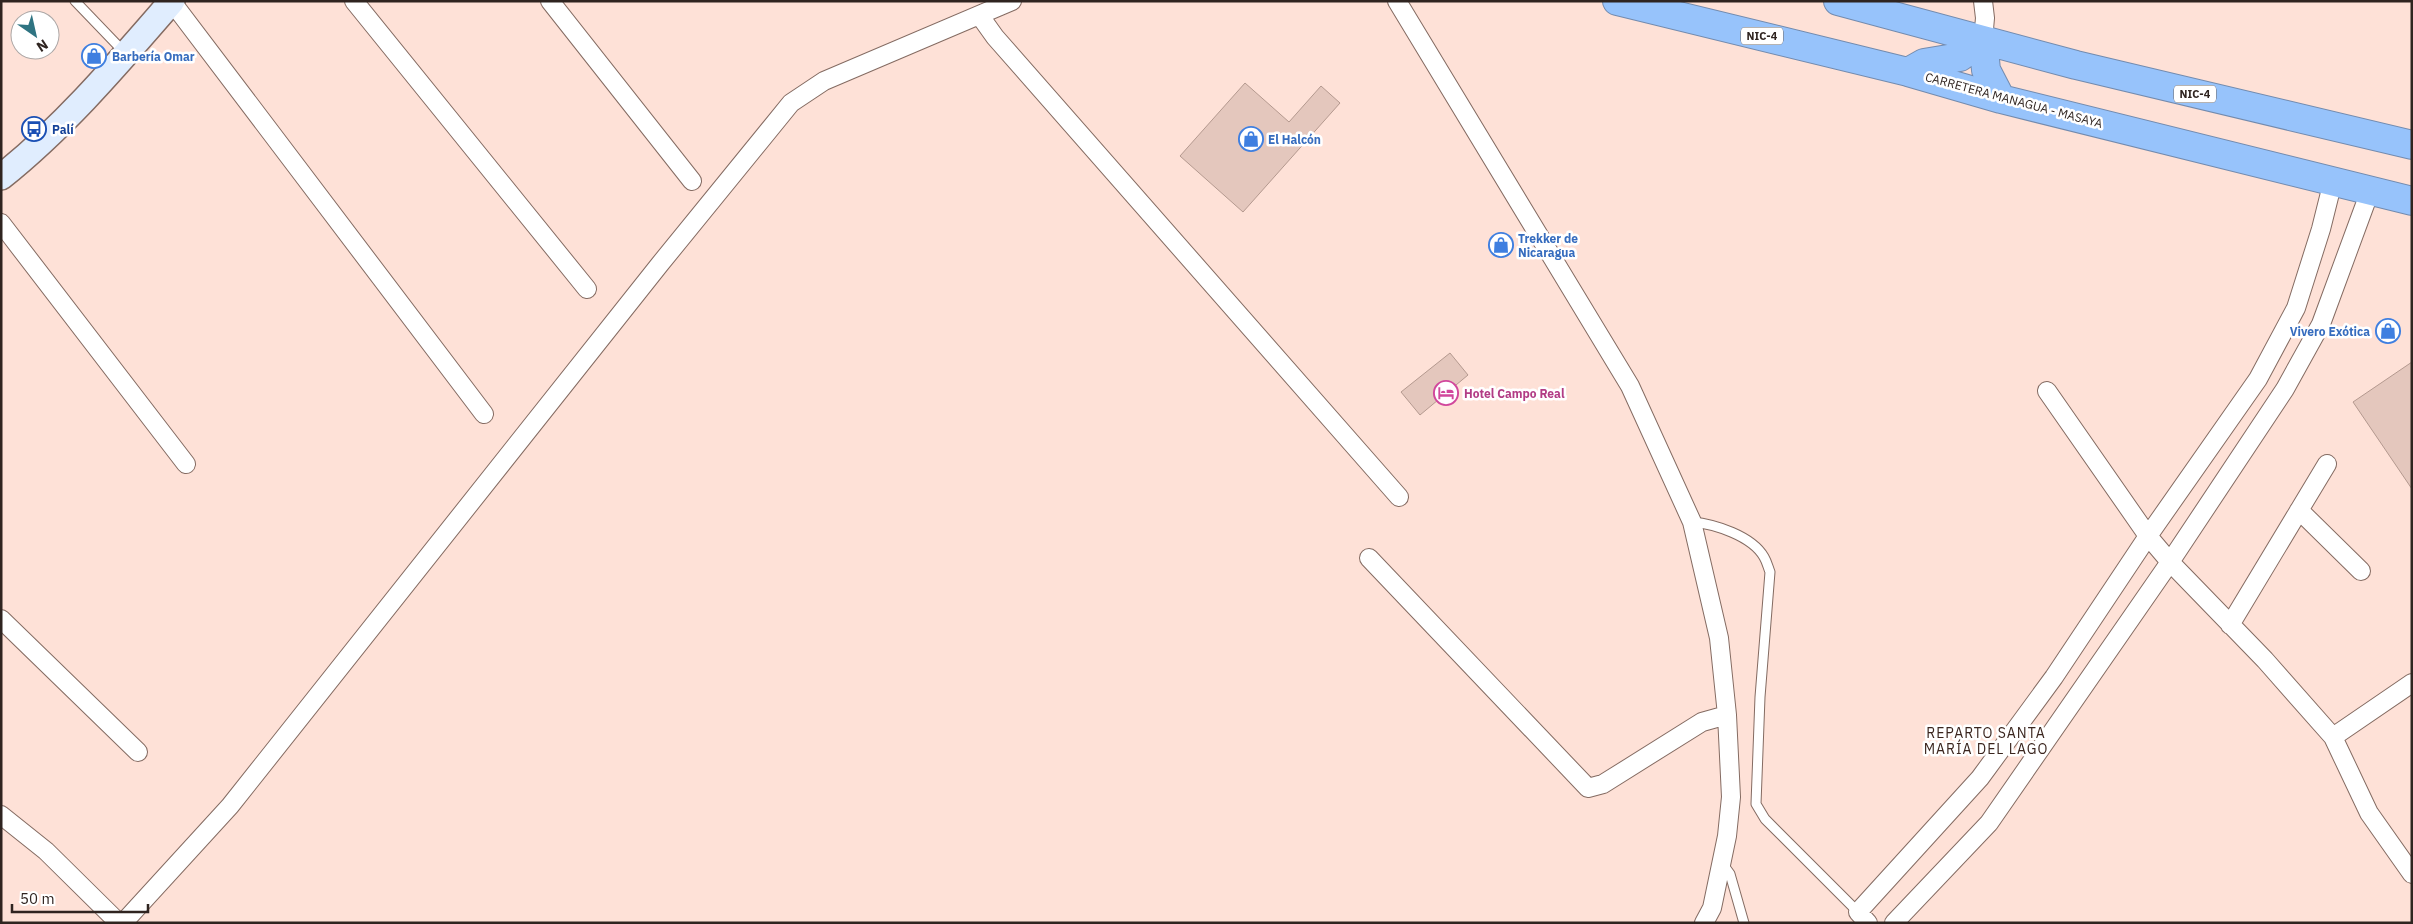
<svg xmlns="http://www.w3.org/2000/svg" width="2413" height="924" font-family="'IBM Plex Sans',sans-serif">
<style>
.building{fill:#e4c7bd;stroke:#b4998f}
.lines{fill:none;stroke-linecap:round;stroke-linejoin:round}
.lane-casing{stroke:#846b62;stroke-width:11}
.street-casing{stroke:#846b62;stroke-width:20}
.secondary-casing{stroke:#846b62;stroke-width:28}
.highway-casing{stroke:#738bae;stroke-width:30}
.lane{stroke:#fff;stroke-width:9}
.street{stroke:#fff;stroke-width:18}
.secondary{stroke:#e0edfe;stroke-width:25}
.highway{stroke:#97c3fb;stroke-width:28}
.labels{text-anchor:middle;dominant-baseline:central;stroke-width:5;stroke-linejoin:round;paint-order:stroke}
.shield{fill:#fff;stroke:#6d6663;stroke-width:1}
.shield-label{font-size:11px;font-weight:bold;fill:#2f2420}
.shop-label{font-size:12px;font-weight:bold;fill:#366cbe;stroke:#fff;text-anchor:start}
.street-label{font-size:12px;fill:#2f2420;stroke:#fff}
.transit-label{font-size:12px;font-weight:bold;fill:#164399;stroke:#fff;text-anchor:start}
.hotel-label{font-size:12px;font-weight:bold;fill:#b23c85;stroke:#fff;text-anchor:start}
.neighbourhood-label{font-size:14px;letter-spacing:1px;fill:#3a251e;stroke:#fff}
</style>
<rect width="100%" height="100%" fill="#fee1d7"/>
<!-- building -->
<path class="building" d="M1245,83L1289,122L1321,86L1340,103L1243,212L1180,156Z
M1450,353L1468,375L1420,415L1401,392Z
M2412,362V489L2353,402Z"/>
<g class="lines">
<defs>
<path id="lane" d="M75,1L124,52
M1692,522C1715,524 1752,536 1764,557C1767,562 1768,567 1770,572L1760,697L1756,804L1765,819L1858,912
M1722,863L1730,874L1744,923"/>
<path id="street" d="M354,1L587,289
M550,1L692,181
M1397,1L1630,386L1692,522L1719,638L1727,715L1731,797L1727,836L1712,908L1704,923
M1983,1L1985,18L1983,40
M172,2L484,414
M980,16L995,37L1399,497
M1,223L186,464
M2047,391L2148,536L2170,562L2265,660L2333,737L2369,813L2412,874
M2299,510L2361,571
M1369,558L1588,788L1603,784L1702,722L1727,715
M1,619L138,752
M2230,625L2327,464
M2333,737L2412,683
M1,815L46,851L119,923
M123,923L230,806L660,264L791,103L824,81L1012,1
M1868,923L1858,912L1980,778L2054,677L2148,536L2258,379L2296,308L2321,229L2333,181
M1894,923L1989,823L2170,562L2285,389L2321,324L2370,191"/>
<path id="secondary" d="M1,177C65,126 119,62 172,1"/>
<path id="highway" d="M1617,1L1908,72L2001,99L2412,201
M1838,1L2076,65L2412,145
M1983,40L1986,70L2001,99
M1908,72L1924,63L1960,57L1983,40"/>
</defs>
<!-- lane casing -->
<use href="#lane" class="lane-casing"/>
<!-- street casing -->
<use href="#street" class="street-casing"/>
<!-- secondary casing -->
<use href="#secondary" class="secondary-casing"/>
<!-- highway casing -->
<use href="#highway" class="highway-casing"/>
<!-- lane -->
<use href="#lane" class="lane"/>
<!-- street -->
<use href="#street" class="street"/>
<!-- secondary -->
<use href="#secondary" class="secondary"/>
<!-- highway -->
<use href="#highway" class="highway"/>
</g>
<!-- icons -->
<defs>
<symbol id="shop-ring" viewBox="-11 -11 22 22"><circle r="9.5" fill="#fff" stroke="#3f7fe0" stroke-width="1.5"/><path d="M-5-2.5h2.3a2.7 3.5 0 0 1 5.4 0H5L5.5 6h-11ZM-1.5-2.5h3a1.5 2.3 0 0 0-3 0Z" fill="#3f7fe0"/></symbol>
<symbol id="bus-ring" viewBox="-11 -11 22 22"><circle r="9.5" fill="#fff" stroke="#1a4fb4" stroke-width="1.5"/><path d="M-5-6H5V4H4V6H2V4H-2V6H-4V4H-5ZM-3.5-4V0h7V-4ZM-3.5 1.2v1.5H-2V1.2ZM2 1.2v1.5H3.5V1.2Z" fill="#1a4fb4"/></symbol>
<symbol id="hotel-ring" viewBox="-11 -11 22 22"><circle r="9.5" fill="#fff" stroke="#d1479c" stroke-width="1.5"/><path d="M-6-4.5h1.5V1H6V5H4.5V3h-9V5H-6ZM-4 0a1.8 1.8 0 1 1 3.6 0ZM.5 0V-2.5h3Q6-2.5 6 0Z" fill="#d1479c"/></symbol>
</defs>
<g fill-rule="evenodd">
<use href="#shop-ring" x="80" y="42" width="28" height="28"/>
<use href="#bus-ring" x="20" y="115" width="28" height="28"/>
<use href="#shop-ring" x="1237" y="125" width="28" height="28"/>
<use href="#shop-ring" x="1487" y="231" width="28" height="28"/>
<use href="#shop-ring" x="2374" y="317" width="28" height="28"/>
<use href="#hotel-ring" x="1432" y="379" width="28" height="28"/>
</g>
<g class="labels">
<!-- shield labels -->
<g class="shield">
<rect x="1741" y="27.5" width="42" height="17" rx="4"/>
<rect x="2174" y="85.5" width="42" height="17" rx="4"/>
</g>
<g class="shield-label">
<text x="1762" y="36">NIC-4</text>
<text x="2195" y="94">NIC-4</text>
</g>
<!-- shop labels -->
<g class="shop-label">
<text x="112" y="56">Barbería Omar</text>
<text x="1268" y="139">El Halcón</text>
<text x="1518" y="238">Trekker de<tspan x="1518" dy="14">Nicaragua</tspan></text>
<text x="2370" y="331" text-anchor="end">Vivero Exótica</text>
</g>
<!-- street labels -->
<g class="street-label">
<text transform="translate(2014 100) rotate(15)">CARRETERA MANAGUA - MASAYA</text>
</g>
<!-- transit labels -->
<g class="transit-label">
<text x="52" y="129">Palí</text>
</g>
<!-- hotel labels -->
<g class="hotel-label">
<text x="1464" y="393">Hotel Campo Real</text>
</g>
<!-- neighbourhood labels -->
<g class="neighbourhood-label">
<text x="1986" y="733">REPARTO SANTA<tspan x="1986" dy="16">MARÍA DEL LAGO</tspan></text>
</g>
</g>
<!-- border -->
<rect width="2413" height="924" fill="none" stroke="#2f2420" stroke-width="5"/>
<!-- north arrow -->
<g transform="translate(35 35) rotate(146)"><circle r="24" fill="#ffffff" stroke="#aca7a6"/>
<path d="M0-4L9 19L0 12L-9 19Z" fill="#2f7482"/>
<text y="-8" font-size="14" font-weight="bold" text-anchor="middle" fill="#2f2420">N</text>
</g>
<!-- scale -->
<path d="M12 904v8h136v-8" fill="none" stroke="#2f2420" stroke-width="2.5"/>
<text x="20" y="904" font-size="15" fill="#2f2420" stroke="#ffffff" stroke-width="4" paint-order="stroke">50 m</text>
</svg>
